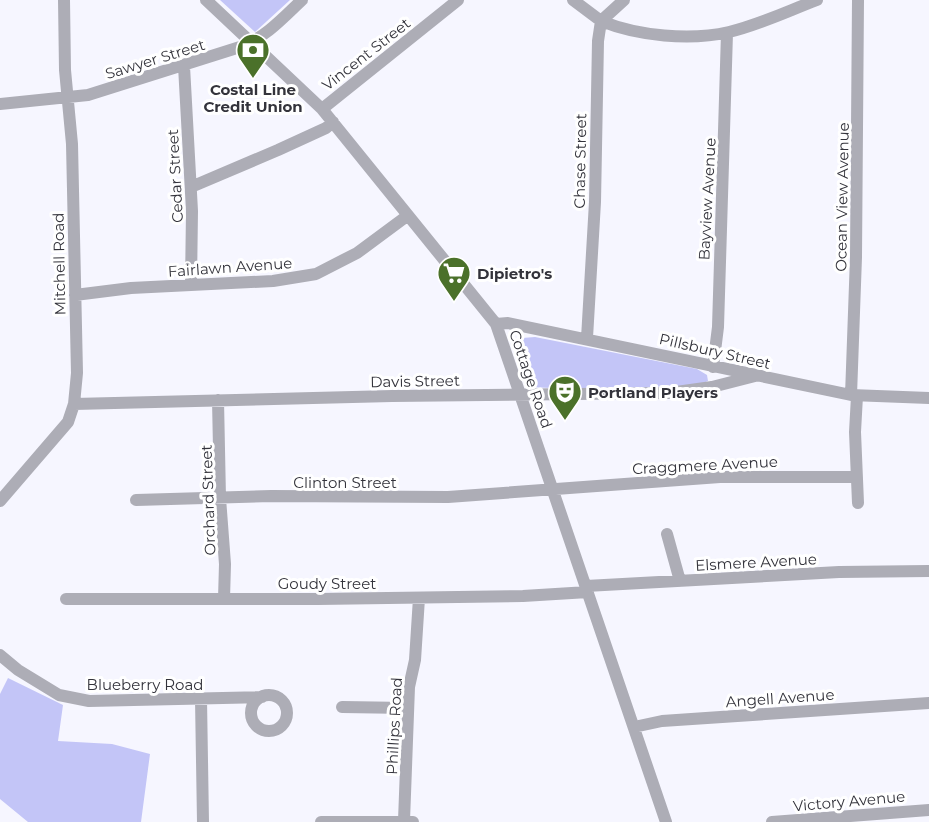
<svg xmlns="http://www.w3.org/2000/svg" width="929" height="822" font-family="Montserrat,sans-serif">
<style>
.green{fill:#c3c5f7}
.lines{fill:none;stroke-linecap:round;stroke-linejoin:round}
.minor{stroke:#adadb6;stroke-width:12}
.labels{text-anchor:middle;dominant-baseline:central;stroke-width:6;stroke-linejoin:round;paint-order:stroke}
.street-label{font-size:15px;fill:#33333b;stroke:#fff}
.poi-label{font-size:15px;font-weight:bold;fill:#33333b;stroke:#fff;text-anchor:start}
</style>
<rect width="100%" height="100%" fill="#f6f6ff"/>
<!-- green -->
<path class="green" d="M220,0H290L255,32Z
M535,337L697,369L707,375L708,381C675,397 571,389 532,387L517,345L522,338Z
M8,678L63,705L58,741L112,744L150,754L141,822H28L0,799V694Z"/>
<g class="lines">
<!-- minor -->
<path class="minor" d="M206,0L322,109L496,324L666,822
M573,0L601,21L598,41L595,202L587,338
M624,0L601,21C638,36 690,41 729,32C759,25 788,11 817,0
M184,66L192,211L191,284
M0,104L88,95L240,47C265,38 283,18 302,0
M322,109L458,0
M191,187L278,150L326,128L333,122
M75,295L131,288L273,281L316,274L357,253L407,216
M496,324L508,323L851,395L929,398
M713,367L718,327L727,33
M851,395L856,257L858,0
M857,396L855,432L858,503
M218,400L220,498L225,564L224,599
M74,404L392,396L669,393L712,387L755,376
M136,500L271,496L448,497L720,477H857
M0,501L68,422L74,404L77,373L72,144L65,70L64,0
M667,534L680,581
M586,586L839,572L929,571
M66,599H318L523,596L588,592
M0,655L18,670L59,695L89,701L262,697
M251 713a18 18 0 1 1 36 0a18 18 0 1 1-36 0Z
M201,699L203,822
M342,707L408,708
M634,727L662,721L929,703
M404,821L409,687L415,660L419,598
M321,822H413
M772,822L929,810"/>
</g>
<!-- icons -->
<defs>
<symbol id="bank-pin" viewBox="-11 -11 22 30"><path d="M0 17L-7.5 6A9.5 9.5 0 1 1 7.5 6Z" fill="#4b712a" stroke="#fff"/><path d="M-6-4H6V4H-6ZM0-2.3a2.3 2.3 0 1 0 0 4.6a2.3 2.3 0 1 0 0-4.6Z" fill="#fff"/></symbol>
<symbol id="supermarket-pin" viewBox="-11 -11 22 30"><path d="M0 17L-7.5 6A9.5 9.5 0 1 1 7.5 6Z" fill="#4b712a" stroke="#fff"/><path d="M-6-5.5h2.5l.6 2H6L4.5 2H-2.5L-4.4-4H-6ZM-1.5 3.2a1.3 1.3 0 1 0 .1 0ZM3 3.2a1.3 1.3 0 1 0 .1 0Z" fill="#fff"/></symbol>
<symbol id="theatre-pin" viewBox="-11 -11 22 30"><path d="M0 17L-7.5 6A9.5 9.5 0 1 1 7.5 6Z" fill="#4b712a" stroke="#fff"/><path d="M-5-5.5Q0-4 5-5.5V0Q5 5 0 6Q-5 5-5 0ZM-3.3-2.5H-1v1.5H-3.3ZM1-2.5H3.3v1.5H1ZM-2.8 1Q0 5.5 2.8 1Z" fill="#fff"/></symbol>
</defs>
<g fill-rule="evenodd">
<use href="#bank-pin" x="234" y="31" width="38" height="52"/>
<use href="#supermarket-pin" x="435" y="254" width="38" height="52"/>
<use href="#theatre-pin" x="546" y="373" width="38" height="52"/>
</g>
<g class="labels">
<!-- street labels -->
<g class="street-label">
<text transform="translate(366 54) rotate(-38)">Vincent Street</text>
<text transform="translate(155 59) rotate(-17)">Sawyer Street</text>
<text transform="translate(580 161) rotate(-89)">Chase Street</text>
<text transform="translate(175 176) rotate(-93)">Cedar Street</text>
<text transform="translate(842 197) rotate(-89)">Ocean View Avenue</text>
<text transform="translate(707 199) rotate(-87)">Bayview Avenue</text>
<text transform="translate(59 264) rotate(-91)">Mitchell Road</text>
<text transform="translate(230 267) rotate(-4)">Fairlawn Avenue</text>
<text transform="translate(715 351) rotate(13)">Pillsbury Street</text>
<text transform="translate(531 379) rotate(71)">Cottage Road</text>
<text transform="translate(415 381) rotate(-1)">Davis Street</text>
<text transform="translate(705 465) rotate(-3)">Craggmere Avenue</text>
<text x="345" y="482">Clinton Street</text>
<text transform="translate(208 500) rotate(-92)">Orchard Street</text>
<text transform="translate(756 562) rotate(-3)">Elsmere Avenue</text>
<text x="327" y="583">Goudy Street</text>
<text x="145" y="684">Blueberry Road</text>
<text transform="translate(780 698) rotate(-4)">Angell Avenue</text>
<text transform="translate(394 726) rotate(-87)">Phillips Road</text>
<text transform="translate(849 801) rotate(-5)">Victory Avenue</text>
</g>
<!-- poi labels -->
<g class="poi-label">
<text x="253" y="89" text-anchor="middle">Costal Line<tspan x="253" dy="17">Credit Union</tspan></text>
<text x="477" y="273">Dipietro's</text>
<text x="588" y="392">Portland Players</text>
</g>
</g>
</svg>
